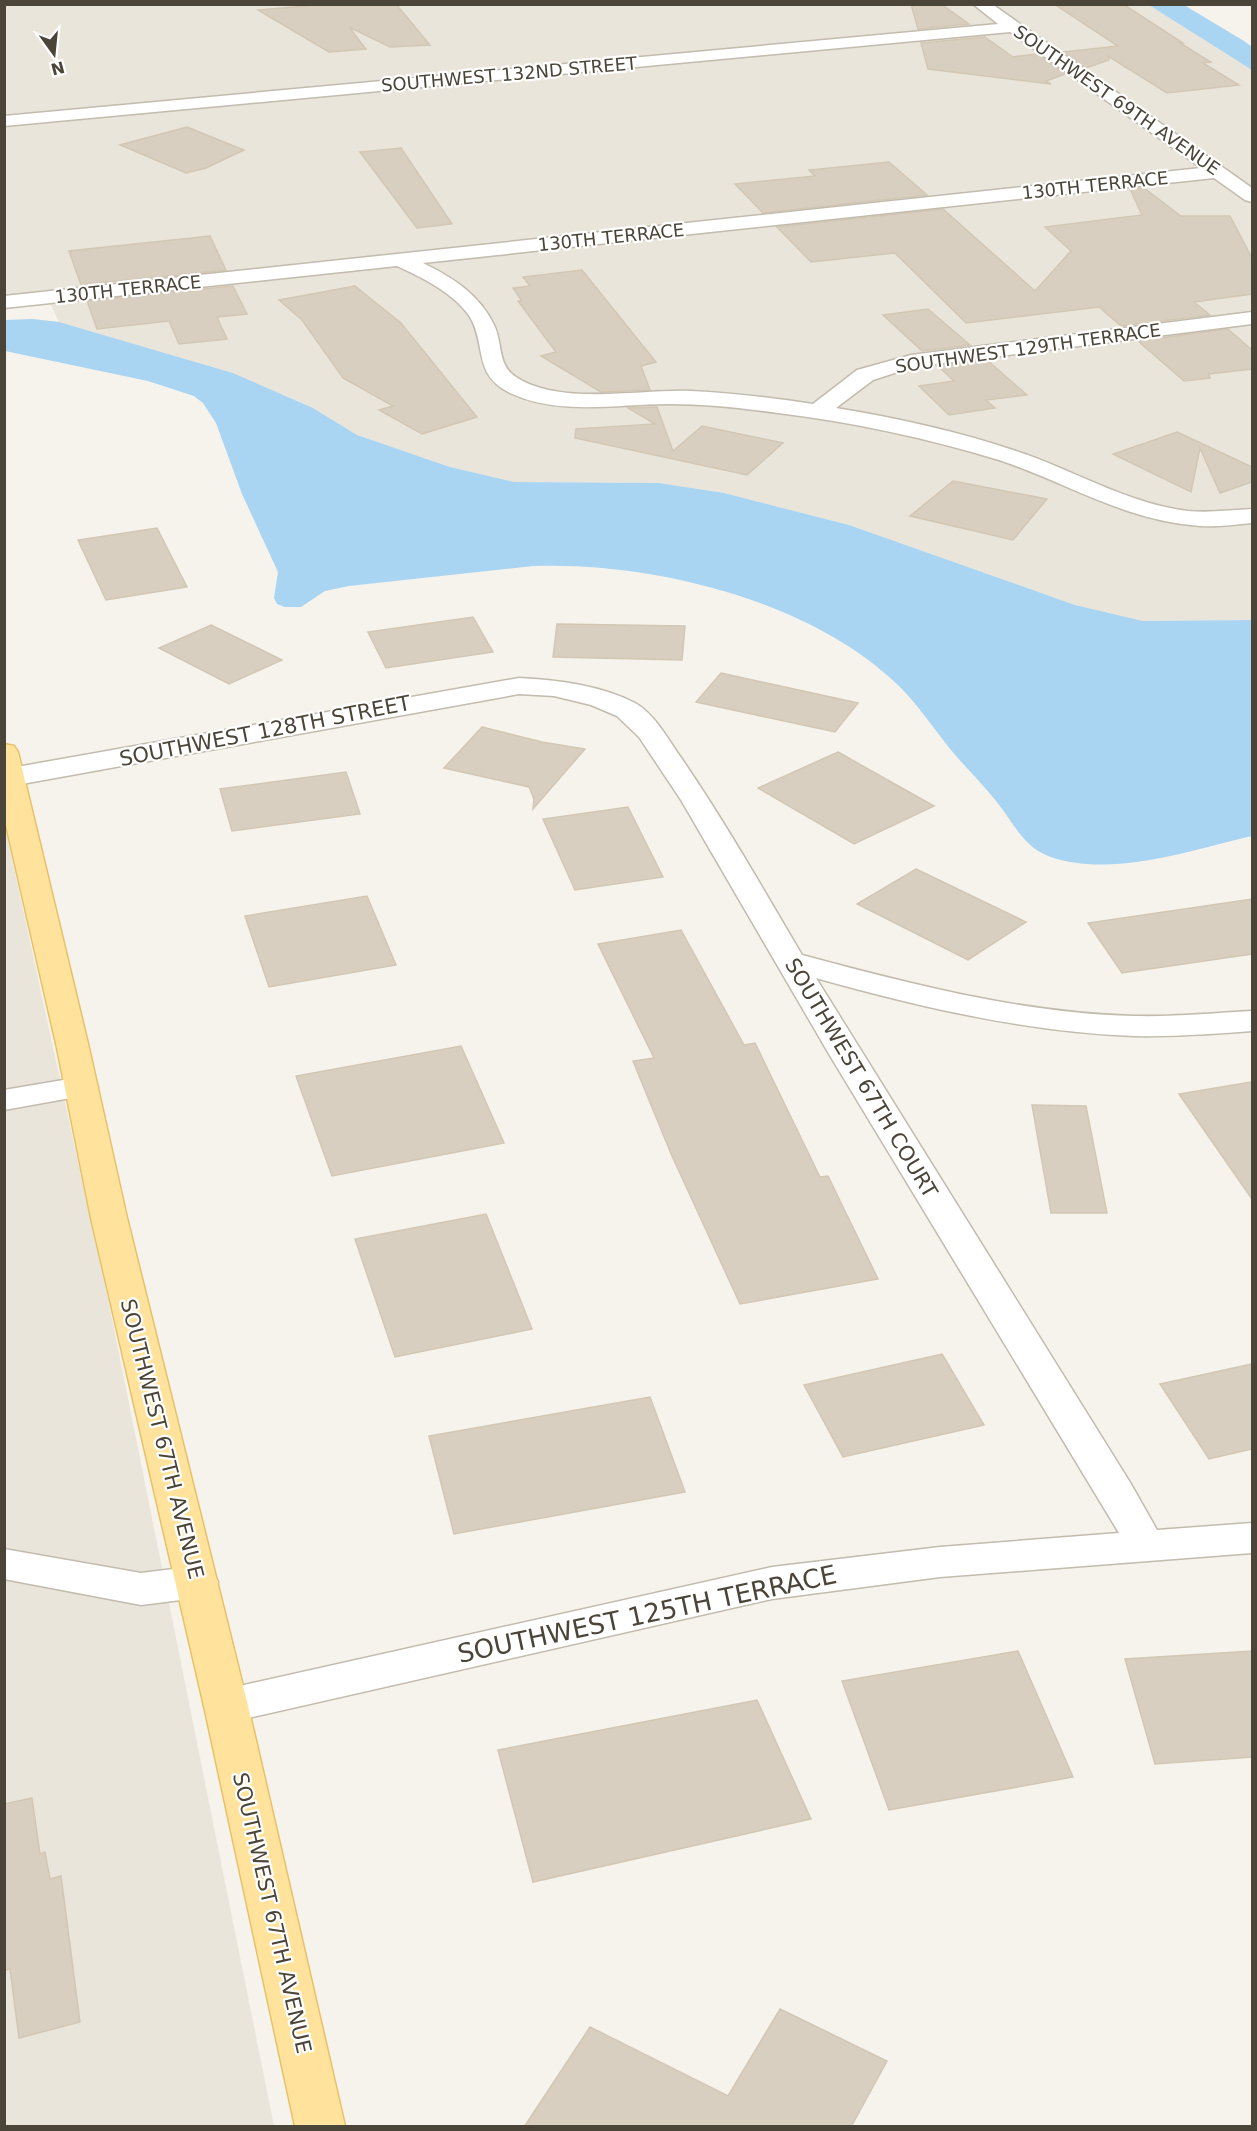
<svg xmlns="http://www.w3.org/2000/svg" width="1257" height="2131" font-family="'DejaVu Sans',sans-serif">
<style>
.residential{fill:#eae5da}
.water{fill:#a9d4f2}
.building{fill:#d8cfc1;stroke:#d3c7b4;stroke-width:1.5}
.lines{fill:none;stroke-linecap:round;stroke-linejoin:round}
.minor-casing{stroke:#c2bbae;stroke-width:3}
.major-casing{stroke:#e6c16a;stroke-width:3}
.minor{fill:#fff;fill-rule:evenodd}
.major{fill:#ffe39c;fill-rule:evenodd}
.labels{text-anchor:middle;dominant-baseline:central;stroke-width:4.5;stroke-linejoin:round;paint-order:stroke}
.far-street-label{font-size:18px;fill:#4b4439;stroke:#fff}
.street-label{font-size:21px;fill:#4b4439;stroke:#fff}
.near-street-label{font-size:26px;fill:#4b4439;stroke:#fff}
</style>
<rect width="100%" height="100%" fill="#f6f3ec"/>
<!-- residential -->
<path class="residential" d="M5,5H1149L1252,70V620L1143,621L1075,605L849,525L724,493L659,483L514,482L450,467L357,435L313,408L233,373L59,322L46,294L5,298Z
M4,822L111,1314L274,2126H5Z"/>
<!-- water -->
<path class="water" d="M1149,5H1184L1244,41L1252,47V70Z
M33,319L59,322L233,373L313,408L357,435L450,467L514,482L659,483L724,493L849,525L1075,605L1143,621L1252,620V836C1190,850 1111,879 1048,856C1022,846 1012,820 996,801C982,783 965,767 951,750C934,729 918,705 899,686C811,600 653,562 533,566L349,586L325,591L301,607H285L277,604L274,598L278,572L242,494L216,423L203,403L194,396L148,381L5,351V320Z"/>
<!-- building -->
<path class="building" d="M303,4H396L430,45L390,47L349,27L366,49L329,52L258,10L306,6Z
M911,4H941L969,24L918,29Z
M1054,4H1123L1183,43H1180L1211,62L1203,63L1239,85L1167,93L1108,56L1109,60L1086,68L1063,52L1118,46Z
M985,37L1013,57L1037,54L1065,74L1046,81L1051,84L928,69L921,43Z
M187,127L244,150L206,168L186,173L120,145Z
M401,148L452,224L417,228L360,152Z
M889,162L927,195L763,213L735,184L815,176L809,170Z
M1144,188L1181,216H1230L1252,258V294L1194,302L1210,315L1121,326L1099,307L966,323L895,253L811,262L777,227L943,209L1035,291L1071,251L1045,227L1142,215L1130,189Z
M210,236L226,270L81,285L69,251Z
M582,270L656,362L641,366L650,390L601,392L541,356L556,352L518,301H522L513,288L530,286L523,277Z
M233,286L247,314L217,317L227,339L179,344L169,321L97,329L87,301Z
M355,286L401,323L477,417L422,434L379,410L393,406L343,378L302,320L279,300Z
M928,309L970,345L922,351L883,315Z
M1228,329L1252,350V369L1209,374L1210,378L1184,381L1138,341Z
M987,360L1027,395L986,400L995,408L949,415L919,386L954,381L938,366Z
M657,407L673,451L702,426L783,443L747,475L575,438L576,429L655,424L628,408Z
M1177,432L1252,467V482L1220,493L1200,448L1191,492L1113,454Z
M953,481L1047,499L1013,540L910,516Z
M157,528L187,587L106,600L78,540Z
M473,617L493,652L386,668L368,632Z
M557,624L685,626L682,660L553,657Z
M211,625L282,660L229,684L159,648Z
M721,673L858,703L835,732L696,702Z
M482,727L542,742L585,749L533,809L534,799L529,787L444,768Z
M838,752L934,806L854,844L758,788Z
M346,772L360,814L232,831L220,789Z
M628,807L663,877L575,890L543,819Z
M916,869L1026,922L968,960L857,904Z
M367,896L396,965L269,987L245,916Z
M1252,899V954L1122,973L1088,923Z
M681,930L744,1045L755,1043L820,1177L828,1176L878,1279L740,1304L672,1156L633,1061L654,1058L598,944Z
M461,1046L504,1143L332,1176L296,1076Z
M1252,1082V1199L1179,1094Z
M1032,1105L1086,1106L1107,1213H1051Z
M486,1214L532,1329L395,1357L355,1239Z
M942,1354L984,1425L843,1457L804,1385Z
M1252,1364V1449L1209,1459L1160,1384Z
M650,1397L685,1492L454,1534L429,1436Z
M1018,1651L1073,1777L889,1810L842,1681Z
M1252,1651V1757L1155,1764L1125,1659Z
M757,1700L811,1819L533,1882L498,1750Z
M32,1798L40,1854L45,1852L50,1879L61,1876L80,2022L19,2038L10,1969L4,1970V1804Z
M780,2009L887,2061L851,2127H524L590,2027L728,2096Z"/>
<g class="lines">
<defs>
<path id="minor" d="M973,4H992L1252,188V202L1245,200L1214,178L423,263C452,277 480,295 494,325C503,343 497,365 516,377C560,406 639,389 691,391C732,393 773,398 813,404L857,370L911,355L1252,312V324L913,367L873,380L836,408C898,418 960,432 1019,452C1075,471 1129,504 1188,511C1210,513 1231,510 1252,509V523C1232,525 1211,528 1191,525C1123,519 1063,481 999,460C927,438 852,422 778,413C742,408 706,404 669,404C618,404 558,416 510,393C472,374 487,346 470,317C454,293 423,278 397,266L4,308V296L1201,168L1010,32L4,126V116L998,24Z
M519,678C557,680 600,685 635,703C655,714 669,741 682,759C725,822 763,889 802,955C910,984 1021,1013 1134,1016C1174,1017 1213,1013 1252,1011V1031C1213,1034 1173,1037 1134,1036C1026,1032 919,1007 816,978L1131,1484L1157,1530L1252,1523V1553L940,1577L772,1599L226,1723L211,1718L204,1706L211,1694L226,1689L772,1567L940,1547L1119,1533L829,1054L681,800L639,737L617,716L591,705L554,696L519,694L11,786L4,784V770L11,768Z
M81,1077L93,1080L98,1087L93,1094L4,1110V1090Z
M4,1549L141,1573L197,1566L212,1571L218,1582L212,1593L197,1598L141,1605L4,1579Z"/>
<path id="major" d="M4,744L14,746L18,752L89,1048L127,1218L248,1706L345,2126H295L204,1706L91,1218L57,1048L4,816Z"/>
</defs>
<!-- minor casing -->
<use href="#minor" class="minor-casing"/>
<!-- major casing -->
<use href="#major" class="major-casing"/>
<!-- minor -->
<use href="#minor" class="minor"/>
<!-- major -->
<use href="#major" class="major"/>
</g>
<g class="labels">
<!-- far-street labels -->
<g class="far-street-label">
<text transform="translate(509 74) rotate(-5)">SOUTHWEST 132ND STREET</text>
<text transform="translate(1117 100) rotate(35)">SOUTHWEST 69TH AVENUE</text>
<text transform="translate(1095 185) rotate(-6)">130TH TERRACE</text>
<text transform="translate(611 237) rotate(-6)">130TH TERRACE</text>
<text transform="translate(128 289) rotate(-6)">130TH TERRACE</text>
<text transform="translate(1028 348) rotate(-8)">SOUTHWEST 129TH TERRACE</text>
</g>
<!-- street labels -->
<g class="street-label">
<text transform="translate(265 731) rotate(-11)">SOUTHWEST 128TH STREET</text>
<text transform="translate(861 1078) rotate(59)">SOUTHWEST 67TH COURT</text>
<text transform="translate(162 1439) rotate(76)">SOUTHWEST 67TH AVENUE</text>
<text transform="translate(272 1913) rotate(77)">SOUTHWEST 67TH AVENUE</text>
</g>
<!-- near-street labels -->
<g class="near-street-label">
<text transform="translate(647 1614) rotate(-12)">SOUTHWEST 125TH TERRACE</text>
</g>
</g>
<!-- border -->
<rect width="1257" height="2131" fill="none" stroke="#4b4439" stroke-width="12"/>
<!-- north arrow -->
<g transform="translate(54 54) rotate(165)" stroke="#ffffff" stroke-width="4.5" paint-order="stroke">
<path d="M0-4.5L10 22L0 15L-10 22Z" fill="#4b4439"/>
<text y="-9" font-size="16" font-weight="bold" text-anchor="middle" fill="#4b4439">N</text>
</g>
</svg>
